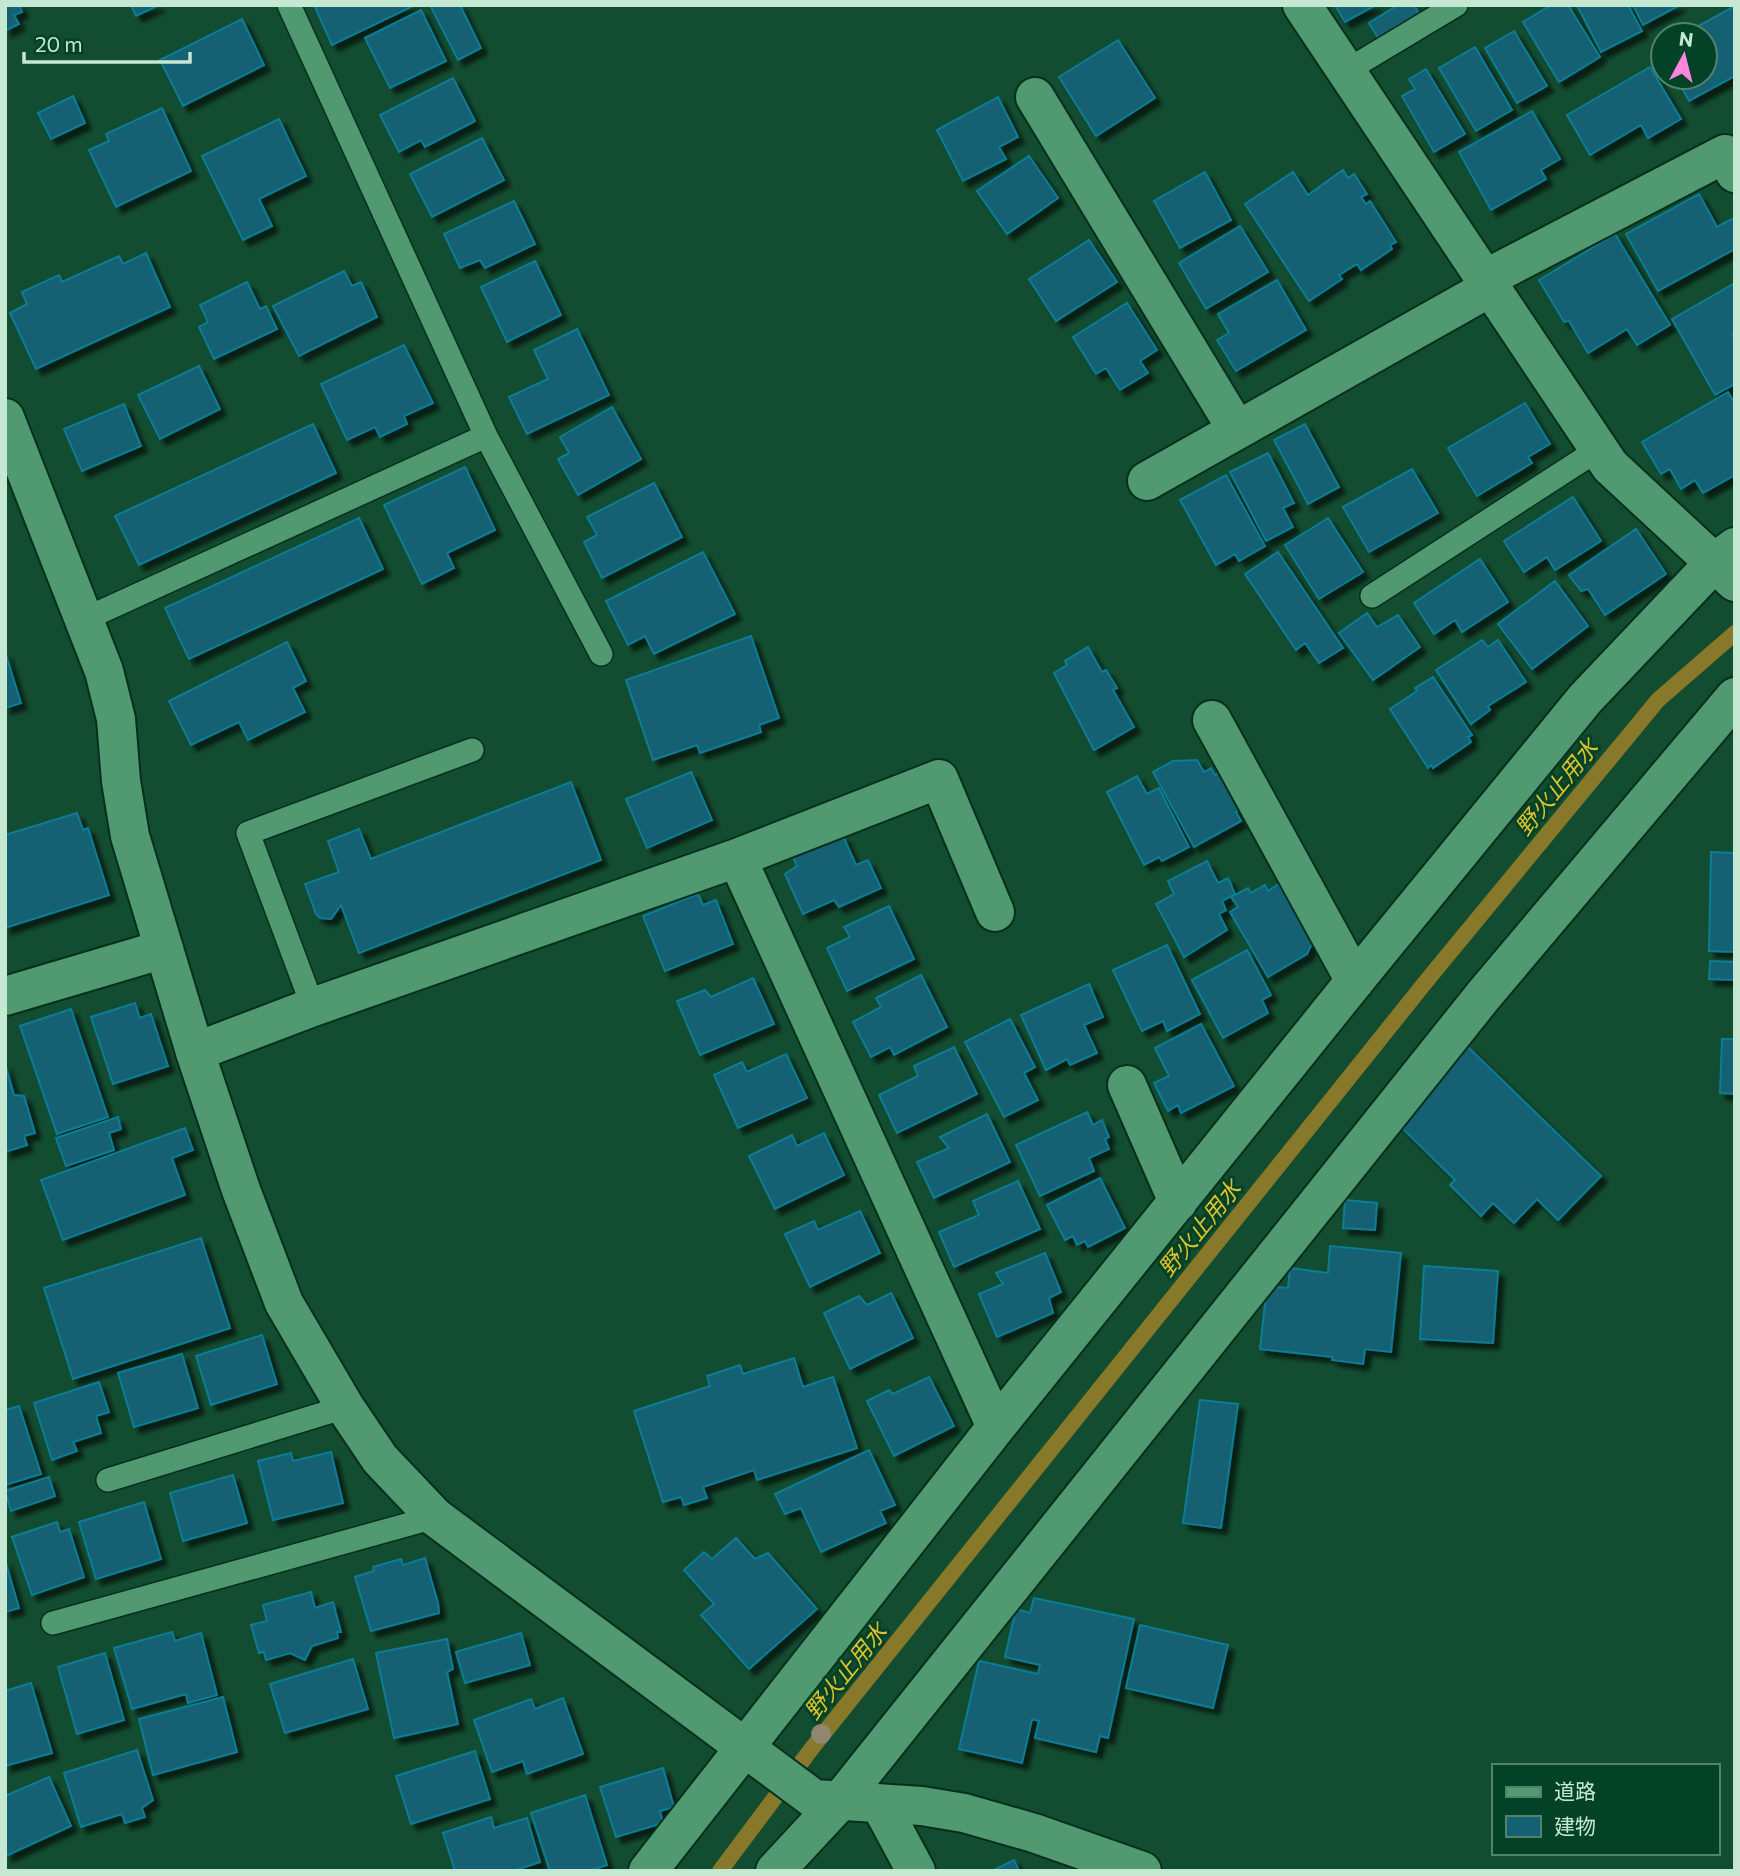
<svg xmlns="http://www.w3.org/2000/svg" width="1740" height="1876" font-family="Commissioner,'Noto Sans JP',sans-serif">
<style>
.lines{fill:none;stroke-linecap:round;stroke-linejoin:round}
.stream{stroke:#887829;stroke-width:16}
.building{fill:#136173;stroke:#0c7c94;stroke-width:2;filter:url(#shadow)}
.lane-casing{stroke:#07301c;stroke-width:26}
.street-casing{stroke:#07301c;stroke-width:42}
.secondary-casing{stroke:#07301c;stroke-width:42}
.lane{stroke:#509971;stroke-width:23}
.street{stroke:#509971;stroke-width:38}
.secondary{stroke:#509971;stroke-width:38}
.tree{fill:#8f876f}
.labels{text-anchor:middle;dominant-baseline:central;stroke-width:6;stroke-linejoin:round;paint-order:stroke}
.water-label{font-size:23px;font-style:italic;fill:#ddc22d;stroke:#034227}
</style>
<defs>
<filter id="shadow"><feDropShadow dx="6" dy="6" stdDeviation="2" flood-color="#0009"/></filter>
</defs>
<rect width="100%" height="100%" fill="#134d31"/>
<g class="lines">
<!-- stream -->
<path class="stream" d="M720,1871L812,1748L1428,979L1658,700L1735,633"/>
</g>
<!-- building -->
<path class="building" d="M5,5H19L22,12L14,15L19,24L5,31Z
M131,5H159L136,16Z
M314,5H415L332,45Z
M430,5H460L481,48L458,60Z
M1335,5H1376L1345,22Z
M1398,5H1414L1419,14L1378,38L1369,23Z
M1551,5H1568L1600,57L1559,82L1523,22Z
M1577,5H1628L1642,31L1601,52Z
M1633,5H1680L1643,25Z
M1735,6V76L1689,101L1676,77H1705V35H1682Z
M421,10L446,61L390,88L365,38Z
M242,19L264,65L183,106L160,60Z
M1514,31L1547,86L1517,103L1485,48Z
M1118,40L1155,98L1096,136L1059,77Z
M1475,47L1512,110L1476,131L1439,68Z
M1650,67L1681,119L1648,138L1641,125L1590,155L1567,115Z
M1426,69L1465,134L1434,152L1402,96L1415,89L1409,79Z
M453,78L475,121L425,147L421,140L399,152L380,115Z
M73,96L85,123L51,139L38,113Z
M998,97L1018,137L999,147L1006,159L963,181L937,130Z
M162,108L191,171L116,207L89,150L109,141L106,134Z
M1532,111L1560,159L1541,170L1546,179L1491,210L1459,152Z
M279,119L306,176L259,199L272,226L243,240L202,156Z
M482,138L504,180L432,217L410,174Z
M1029,156L1058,198L1007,234L977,191Z
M1343,170L1348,178L1354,174L1367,194L1361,197L1366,204L1370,201L1396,242L1390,245L1392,249L1361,270L1357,264L1339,275L1342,279L1309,301L1245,204L1293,172L1308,195Z
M1205,172L1231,220L1180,248L1154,201Z
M1699,194L1717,227L1734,218L1735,249L1658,291L1626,234Z
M514,201L535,244L485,268L480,260L460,268L444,234Z
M1240,226L1268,272L1206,309L1179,263Z
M1615,234L1670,325L1637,345L1627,329L1588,353L1569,321L1564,322L1539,280Z
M1089,240L1117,282L1056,321L1029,279Z
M146,253L170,307L36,369L10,313L27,304L22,292L59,275L62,282L119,256L123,264Z
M535,261L561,315L507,342L481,287Z
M344,271L352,286L361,282L377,317L299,356L273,306Z
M1277,280L1306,330L1236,371L1217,340L1229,333L1218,314Z
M247,282L260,309L266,306L277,329L214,359L199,327L208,322L200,305Z
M1735,283V333L1732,335L1735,340V384L1715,395L1672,319Z
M1127,303L1157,350L1140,361L1148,373L1120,390L1106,368L1096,374L1073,337Z
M577,329L609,395L527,434L509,397L548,379L534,350Z
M404,345L433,403L404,416L407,424L380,437L375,427L347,440L321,384Z
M199,366L220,409L160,439L138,395Z
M1728,392L1735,404V475L1703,493L1695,480L1681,489L1670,469L1661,474L1642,442Z
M1525,403L1550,444L1528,457L1532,463L1477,496L1448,448Z
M124,404L141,446L82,471L64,429Z
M612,407L641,459L578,495L558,459L569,453L560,437Z
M313,424L336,473L139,565L115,516Z
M1305,424L1339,487L1308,504L1274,440Z
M1268,453L1294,503L1283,508L1293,527L1266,541L1230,472Z
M465,467L495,530L447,553L454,568L422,584L384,505Z
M1412,469L1438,513L1369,552L1343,507Z
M1226,475L1265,546L1239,561L1235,554L1216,565L1180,500Z
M654,483L682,537L602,578L584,542L597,535L587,517Z
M1573,497L1601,541L1555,570L1547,557L1524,572L1504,541Z
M359,518L383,569L189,659L165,608Z
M1328,518L1363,572L1319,599L1285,545Z
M1636,529L1666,574L1605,615L1588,589L1581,591L1569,575Z
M703,552L735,614L654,654L645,636L628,645L606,601Z
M1278,552L1343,648L1319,663L1305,643L1296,650L1245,574Z
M1480,559L1508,602L1462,632L1455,620L1434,634L1414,603Z
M1555,581L1588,626L1532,669L1498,624Z
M1367,613L1377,627L1398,615L1420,647L1373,680L1339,633Z
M751,636L779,718L759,725L761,732L700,753L697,745L653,760L626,680Z
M1482,640L1488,647L1498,640L1526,682L1488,706L1490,710L1471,724L1436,670Z
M287,642L306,681L293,688L305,712L248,740L239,722L191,745L169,701Z
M1088,647L1102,672L1106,670L1117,688L1113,690L1134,727L1094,750L1054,673L1067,665L1065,661Z
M5,652L21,703L5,708Z
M1433,677L1472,735L1468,737L1471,742L1433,768L1431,765L1428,768L1390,709L1417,691L1415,688Z
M1197,760L1204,772L1211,768L1215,775L1220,772L1241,809L1236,812L1241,821L1194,847L1153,772L1173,761Z
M691,772L712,820L647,848L626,799Z
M1137,776L1147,794L1159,788L1189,847L1162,861L1159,857L1144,865L1107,792Z
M571,782L601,860L359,953L341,905L331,919L320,918L316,914L305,884L339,872L328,841L359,829L371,859Z
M77,813L83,830L88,828L109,895L5,928V835Z
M843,836L856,865L868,860L881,888L839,907L834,900L803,914L785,874L797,866L793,857Z
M1711,852L1735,853V952L1709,951Z
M1207,861L1218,883L1228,878L1235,894L1222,901L1226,910L1219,914L1227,930L1184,957L1156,904L1174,894L1168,881Z
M1279,884L1313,941L1307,954L1268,977L1230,912L1238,907L1231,897L1248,888L1251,893L1265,885L1268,891Z
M698,894L703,905L716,900L733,944L665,971L643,916Z
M889,906L914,959L847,991L827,948L850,937L844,927Z
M1167,945L1200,1014L1167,1031L1163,1021L1142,1031L1113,970Z
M1247,950L1271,995L1262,1000L1268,1013L1223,1038L1192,980Z
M1710,961L1735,962V980L1709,979Z
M921,975L947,1027L894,1055L890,1047L871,1057L853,1022L881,1007L876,998Z
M753,978L774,1024L700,1055L677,1001L705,990L711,997Z
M1089,984L1103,1017L1084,1025L1097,1053L1070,1065L1067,1059L1046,1070L1021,1015Z
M135,1003L140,1018L151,1014L168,1066L113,1084L91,1017Z
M71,1009L108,1117L57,1134L20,1026Z
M1010,1019L1035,1067L1024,1073L1038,1100L1004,1117L965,1042Z
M1201,1024L1234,1086L1181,1113L1178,1105L1168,1111L1154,1083L1169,1076L1155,1048Z
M1722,1039H1735V1094L1720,1093Z
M1467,1046L1601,1176L1558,1220L1537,1199L1514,1223L1493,1203L1481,1216L1450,1185L1455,1180L1397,1123L1459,1058L1458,1056Z
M954,1047L977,1094L897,1133L879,1095L918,1076L914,1066Z
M786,1054L807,1098L738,1128L714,1075L742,1062L747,1072Z
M5,1064L14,1095L24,1096L35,1133L24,1136L27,1145L5,1152Z
M1087,1112L1093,1125L1102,1120L1109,1137L1105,1139L1109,1149L1089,1158L1094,1171L1040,1196L1016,1145Z
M987,1114L1010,1162L934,1198L917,1162L949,1148L940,1137Z
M118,1117L121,1129L109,1133L114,1150L66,1166L56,1138Z
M185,1128L193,1150L172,1158L185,1195L63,1240L41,1180Z
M824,1133L844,1175L775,1209L749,1156L792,1135L797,1146Z
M1100,1178L1125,1228L1088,1247L1085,1241L1077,1245L1073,1236L1065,1240L1047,1205Z
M1018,1181L1040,1229L954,1267L939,1232L979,1215L973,1201Z
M1345,1200L1377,1203L1375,1230L1343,1228Z
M860,1211L880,1253L810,1287L785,1234L814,1221L818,1230Z
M201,1238L230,1328L73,1379L44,1288Z
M1330,1246L1401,1253L1391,1352L1365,1349L1363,1364L1332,1360L1333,1357L1260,1349L1267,1286L1288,1288L1290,1268L1328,1273Z
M1045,1253L1061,1292L1049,1298L1053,1313L997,1337L979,1294L1003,1284L996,1273Z
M1424,1266L1498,1271L1493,1343L1420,1339Z
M891,1293L913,1338L850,1369L824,1313L859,1296L867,1305Z
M262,1335L277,1384L211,1405L196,1356Z
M182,1354L198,1408L134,1427L118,1373Z
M794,1358L803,1387L833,1377L857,1448L757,1480L754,1470L703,1487L707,1498L684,1505L681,1497L663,1502L634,1411L710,1386L707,1376L740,1365L743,1374Z
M929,1377L954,1426L894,1456L867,1401L889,1390L893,1394Z
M99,1382L109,1412L96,1416L101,1433L73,1442L77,1451L52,1460L34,1403Z
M1200,1400L1238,1404L1221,1528L1183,1523Z
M19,1406L41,1474L5,1485V1410Z
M869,1450L895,1505L880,1511L886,1523L821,1552L801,1508L785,1514L775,1494Z
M331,1452L343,1503L273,1520L258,1461L291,1453L293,1461Z
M233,1475L247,1523L183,1541L170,1493Z
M49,1477L55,1496L11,1511L5,1491Z
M144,1502L161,1559L96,1579L79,1522Z
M57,1522L60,1532L69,1529L84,1577L32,1595L12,1537Z
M736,1538L755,1559L768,1553L817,1609L749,1669L701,1615L714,1604L684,1570L704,1552L712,1559Z
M425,1558L438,1603L439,1613L371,1631L355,1577L374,1571L373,1567L401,1559L403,1565Z
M5,1560L19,1608L5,1612Z
M311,1592L315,1608L333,1602L341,1632H337L338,1638L312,1646L305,1660L290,1653L266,1660L264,1652L259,1653L251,1625L267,1621L263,1605Z
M1034,1598L1134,1619L1108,1738L1100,1736L1096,1752L1035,1738L1039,1721L1032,1719L1022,1763L959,1749L979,1661L1038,1674L1040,1665L1005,1657L1016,1609L1030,1613Z
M1140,1625L1228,1645L1213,1708L1126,1688Z
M172,1632L175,1641L201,1633L217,1695L188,1703L186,1694L132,1709L114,1648Z
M521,1633L530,1665L465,1683L456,1652Z
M447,1639L453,1669L447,1672L458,1724L394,1738L376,1653Z
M105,1653L124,1720L77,1734L58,1667Z
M353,1659L368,1709L285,1733L270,1684Z
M31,1683L52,1753L5,1766V1691Z
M223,1697L237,1752L153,1775L139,1719Z
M563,1698L583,1754L527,1774L523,1761L492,1772L474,1720L531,1699L535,1709Z
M137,1750L153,1800L142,1808L145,1817L125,1823L122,1814L81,1827L64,1773Z
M475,1751L490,1799L411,1824L396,1776Z
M663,1768L674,1807L660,1811L663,1823L616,1837L600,1787Z
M49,1777L71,1826L6,1856L5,1796Z
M585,1795L607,1865L588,1871H550L531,1813Z
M491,1817L494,1828L527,1818L540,1862L513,1871H455L443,1833Z
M1014,1860L1019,1871H992Z"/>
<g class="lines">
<defs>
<path id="lane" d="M289,5L486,436L601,654
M1346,71L1456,5
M1372,596L1599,449
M85,619L486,436
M313,1007L248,833L472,750
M108,1480L345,1407
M53,1623L435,1517"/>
<path id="street" d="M1302,5L1610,466L1735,582
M1035,97L1237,430
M1485,279L1725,154L1735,173
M1147,481L1491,287
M1212,720L1355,981
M737,858L939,779L995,912
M5,996L164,949
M195,1052L313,1007L737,858L996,1427
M1127,1085L1178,1202
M880,1804L916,1871
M648,1871L996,1427L1362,972L1585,699L1715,562L1735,547
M775,1871L840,1801L1483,996L1735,697"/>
<path id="secondary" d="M5,418L104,671L116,719L121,781L130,836L195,1052L241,1190L284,1303L345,1407L380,1459L435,1517L814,1799L922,1806L964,1813L1034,1833L1142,1871"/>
</defs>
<!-- lane casing -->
<use href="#lane" class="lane-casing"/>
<!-- street casing -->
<use href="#street" class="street-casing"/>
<!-- secondary casing -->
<use href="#secondary" class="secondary-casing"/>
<!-- lane -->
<use href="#lane" class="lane"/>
<!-- street -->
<use href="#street" class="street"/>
<!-- secondary -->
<use href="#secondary" class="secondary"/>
</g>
<!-- trees -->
<circle class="tree" cx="821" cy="1734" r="10"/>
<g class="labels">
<!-- water labels -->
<g class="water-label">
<text transform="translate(1556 787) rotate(-51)">野火止用水</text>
<text transform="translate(1199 1228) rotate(-51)">野火止用水</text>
<text transform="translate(845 1671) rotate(-51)">野火止用水</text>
</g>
</g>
<!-- border -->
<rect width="1740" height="1876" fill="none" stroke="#c5e8d3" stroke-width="14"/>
<!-- legend -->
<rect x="1492" y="1764" width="228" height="91" fill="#034227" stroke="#51846c" stroke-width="2"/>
<rect x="1506" y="1787" width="35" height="10" fill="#509971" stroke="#51846c" stroke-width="2"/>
<text x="1554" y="1799" font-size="21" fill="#c5e8d3">道路</text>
<rect x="1506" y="1816" width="35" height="21" fill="#136173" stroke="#51846c" stroke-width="2"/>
<text x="1554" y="1834" font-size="21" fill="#c5e8d3">建物</text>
<!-- north arrow -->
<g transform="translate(1684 56) rotate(7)"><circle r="33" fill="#034227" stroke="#51846c" stroke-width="2"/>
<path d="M0-5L12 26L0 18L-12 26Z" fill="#ff85de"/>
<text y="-10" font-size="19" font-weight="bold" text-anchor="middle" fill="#c5e8d3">N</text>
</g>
<!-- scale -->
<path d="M24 52v10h166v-10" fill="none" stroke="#c5e8d3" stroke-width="3.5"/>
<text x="35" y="52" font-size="21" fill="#c5e8d3" stroke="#034227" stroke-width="5" paint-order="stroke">20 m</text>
</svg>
